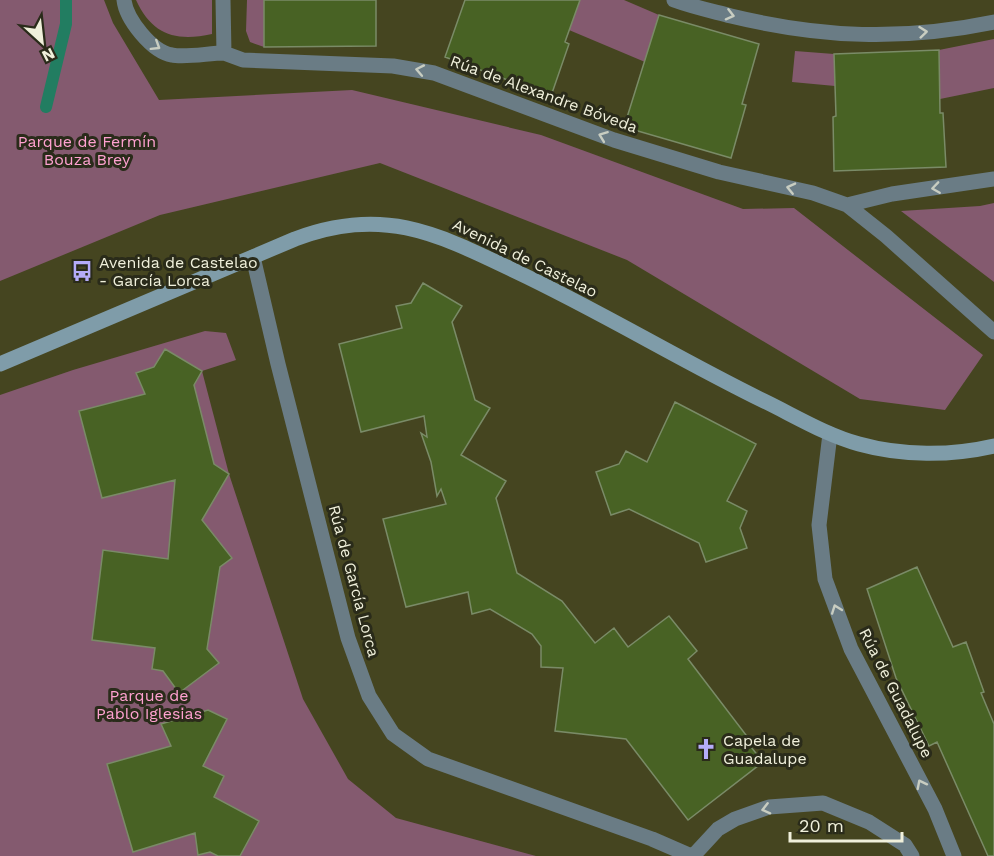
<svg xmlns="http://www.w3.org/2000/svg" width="994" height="856" font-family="'Work Sans',sans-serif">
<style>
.green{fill:#845a6f}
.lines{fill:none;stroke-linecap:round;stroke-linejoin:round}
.stream{stroke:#227d61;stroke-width:12}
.building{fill:#486224;stroke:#7a8b67;stroke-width:1.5}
.street{stroke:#6a7c85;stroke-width:15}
.secondary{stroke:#7f9ca9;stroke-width:15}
.oneway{stroke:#c8cdc1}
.labels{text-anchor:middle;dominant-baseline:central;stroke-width:6;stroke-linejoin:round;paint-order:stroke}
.street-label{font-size:16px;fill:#f0f0db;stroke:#2a2b1a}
.park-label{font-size:16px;fill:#ffa1d0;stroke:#2a2b1a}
.poi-label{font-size:16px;fill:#f0f0db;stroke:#2a2b1a;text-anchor:start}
</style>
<rect width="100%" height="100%" fill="#454520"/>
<!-- green -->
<path class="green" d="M0,0H104L113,23L159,100L352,90L541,135L743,209L794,208L983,355L945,410L860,399L627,260L380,163L160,215L0,281Z
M136,0H212V34C176,42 152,35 136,0Z
M247,0H264V47L250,42L246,31Z
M580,0H624L659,15L645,62L569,30Z
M994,39V88L940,99L939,50Z
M795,51L834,54L835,86L792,82Z
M994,203V282L901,211L980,206Z
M205,331L226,333L236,360L202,371L229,474L303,699L348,779L396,818L536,856H0V395L73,370Z"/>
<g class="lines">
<!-- stream -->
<path class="stream" d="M46,107L66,24V0"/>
</g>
<!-- building -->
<path class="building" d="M264,0H376V46L264,47Z
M465,0H580L565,42L569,44L551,96L445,57Z
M659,15L759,44L742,104L746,105L731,158L624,127Z
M939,50L940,113H943L946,167L834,171L833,117L836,116L834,54Z
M423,283L462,306L452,322L475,400L490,408L461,455L506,481L496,498L517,573L562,601L595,643L614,628L628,647L669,616L697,651L688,659L746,735L743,737L763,762L688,820L626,739L555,731L563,668L541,667V646L532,634L490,609L472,614L468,592L406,607L383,519L446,504L441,489L437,496L431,462L421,433L427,437L424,416L361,432L339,344L402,328L396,306L411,303Z
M165,349L202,371L194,385L214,464L229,474L202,520L232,558L220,567L207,649L219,663L179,693L163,671L152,669L155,648L92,640L103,550L168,559L175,480L102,498L79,411L145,394L136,373L154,367Z
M675,402L756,444L727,501L747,511L740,528L747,548L706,562L699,543L629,509L611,515L596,472L619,464L626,451L647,462Z
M917,567L953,647L966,642L984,692L981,693L994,724V856H988L937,742L929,746L896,678L867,589Z
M208,710L227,719L203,766L224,776L214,797L259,821L240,856H218L210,852L198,855L195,833L133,852L107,764L171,746L161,724Z"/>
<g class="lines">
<!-- street -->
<path class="street" d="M124,0C126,19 152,52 172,55C184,58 210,53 224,53
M223,0L224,53L243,60L393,66L434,73L614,140L719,172L813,193L847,205L886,236L994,332
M674,0C693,7 712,11 731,16C822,38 902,41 994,22
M847,205L892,194L994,179
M253,257L278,364L348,638L369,696L393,734L428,759L652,839L691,856
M830,434L819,525L825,579L851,649L935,809L954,856
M693,856L718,829L735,819L769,807L823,803L869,822L905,845L912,856"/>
<!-- secondary -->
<path class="secondary" d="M0,364L295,239C383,206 436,233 515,271C600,311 680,360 764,401C795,416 826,435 859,444C902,456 951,456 994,446"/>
</g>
<!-- one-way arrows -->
<defs><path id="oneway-chevron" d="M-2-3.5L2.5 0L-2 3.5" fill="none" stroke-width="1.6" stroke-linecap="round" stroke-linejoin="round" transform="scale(1.5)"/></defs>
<g class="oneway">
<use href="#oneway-chevron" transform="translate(730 15) rotate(14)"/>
<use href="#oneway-chevron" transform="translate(923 32) rotate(-6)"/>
<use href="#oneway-chevron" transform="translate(156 46) rotate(32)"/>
<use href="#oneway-chevron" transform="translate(420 70) rotate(-169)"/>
<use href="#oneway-chevron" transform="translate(603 136) rotate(-159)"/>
<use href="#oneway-chevron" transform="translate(791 188) rotate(-167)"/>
<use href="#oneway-chevron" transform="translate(936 188) rotate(172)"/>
<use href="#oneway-chevron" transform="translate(836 609) rotate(-110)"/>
<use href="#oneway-chevron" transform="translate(921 784) rotate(-117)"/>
<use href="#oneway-chevron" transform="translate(766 809) rotate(166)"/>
</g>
<!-- icons -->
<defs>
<symbol id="bus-bare" viewBox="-9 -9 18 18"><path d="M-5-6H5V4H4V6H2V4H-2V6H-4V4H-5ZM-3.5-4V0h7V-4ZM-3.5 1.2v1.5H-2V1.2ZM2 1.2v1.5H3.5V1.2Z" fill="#b5acf9" stroke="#2a2b1a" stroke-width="2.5" paint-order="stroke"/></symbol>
<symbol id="church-bare" viewBox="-9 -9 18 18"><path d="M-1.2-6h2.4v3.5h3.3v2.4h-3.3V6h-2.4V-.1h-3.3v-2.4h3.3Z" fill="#b5acf9" stroke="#2a2b1a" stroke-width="2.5" paint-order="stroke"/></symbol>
</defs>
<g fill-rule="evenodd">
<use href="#bus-bare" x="67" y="256" width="30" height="30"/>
<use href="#church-bare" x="691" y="734" width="30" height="30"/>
</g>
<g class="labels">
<!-- street labels -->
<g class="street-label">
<text transform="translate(544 94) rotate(20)">Rúa de Alexandre Bóveda</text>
<text transform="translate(525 258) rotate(26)">Avenida de Castelao</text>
<text transform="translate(354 581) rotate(75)">Rúa de García Lorca</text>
<text transform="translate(896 693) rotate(63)">Rúa de Guadalupe</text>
</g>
<!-- park labels -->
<g class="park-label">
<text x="87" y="141">Parque de Fermín<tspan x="87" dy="18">Bouza Brey</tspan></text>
<text x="149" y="695">Parque de<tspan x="149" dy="18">Pablo Iglesias</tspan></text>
</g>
<!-- poi labels -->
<g class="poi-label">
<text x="99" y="262">Avenida de Castelao<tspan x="99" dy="18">- García Lorca</tspan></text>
<text x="723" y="740">Capela de<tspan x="723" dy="18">Guadalupe</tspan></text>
</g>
</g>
<!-- north arrow -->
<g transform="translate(42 42) rotate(153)" stroke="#2a2b1a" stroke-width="4.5" paint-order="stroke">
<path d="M0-4.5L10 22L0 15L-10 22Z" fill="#f0f0db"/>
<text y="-9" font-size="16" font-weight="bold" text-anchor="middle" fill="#f0f0db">N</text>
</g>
<!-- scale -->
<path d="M790 832v9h112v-9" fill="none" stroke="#f0f0db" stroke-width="3"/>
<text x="799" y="832" font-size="18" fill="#f0f0db" stroke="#2a2b1a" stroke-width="4.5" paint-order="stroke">20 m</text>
</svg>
